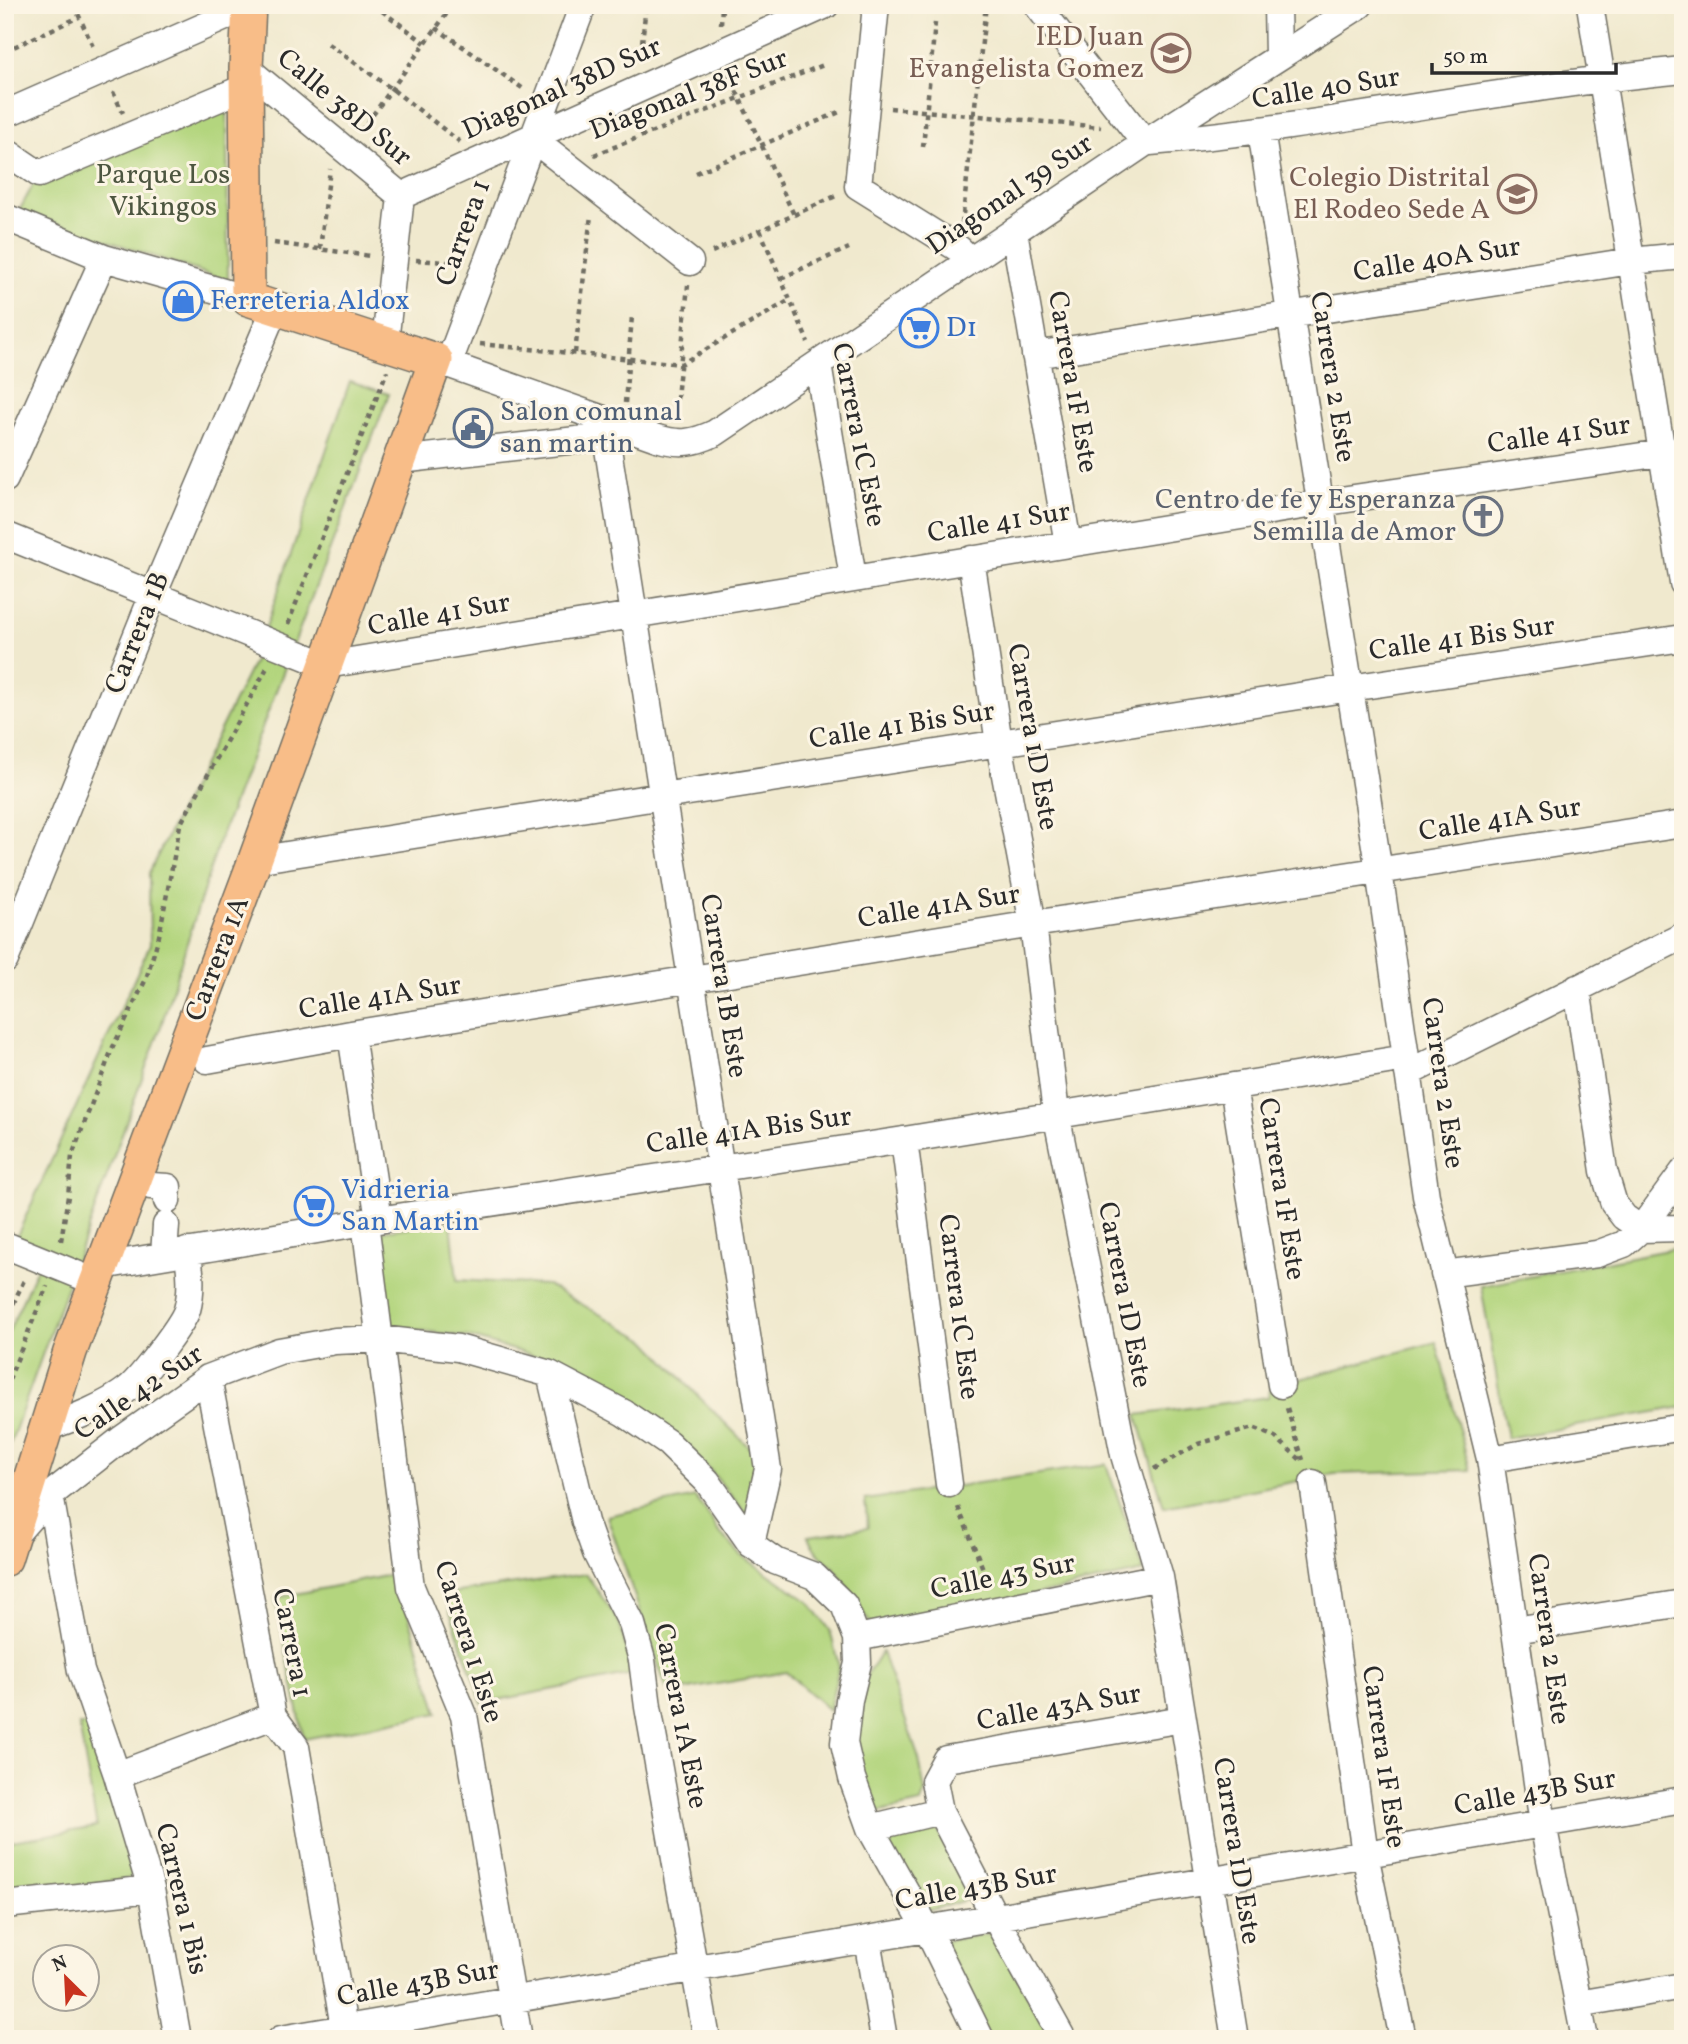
<svg xmlns="http://www.w3.org/2000/svg" width="1688" height="2044" font-family="Vollkorn,serif">
<style>
.green{fill:#b3d57e;stroke:#6f8054;stroke-width:2}
.lines{fill:none;stroke-linecap:round;stroke-linejoin:round}
.minor-casing{stroke:#706e64;stroke-width:29}
.major-casing{stroke:#706e64;stroke-width:36}
.path{stroke:#706e64;stroke-width:4.5;stroke-dasharray:5 5;stroke-linecap:butt}
.minor{stroke:#fff;stroke-width:26}
.major{stroke:#f8bd88;stroke-width:33}
.labels{text-anchor:middle;dominant-baseline:central;stroke-width:6;stroke-linejoin:round;paint-order:stroke}
.education-label{font-size:28px;fill:#785e54;stroke:#fcf5e5;text-anchor:end}
.street-label{font-size:28px;fill:#2b2b2b;stroke:#fcf5e5}
.park-label{font-size:28px;fill:#4d5640;stroke:#fcf5e5}
.shop-label{font-size:28px;fill:#366cbe;stroke:#fcf5e5;text-anchor:start}
.service-label{font-size:28px;fill:#4e5e75;stroke:#fcf5e5;text-anchor:start}
.worship-label{font-size:28px;fill:#5b616d;stroke:#fcf5e5;text-anchor:end}
</style>
<rect width="100%" height="100%" fill="#fcf5e5"/>
<filter id="ink" filterUnits="userSpaceOnUse"><feTurbulence type="fractalNoise" baseFrequency=".0143" numOctaves="2"/><feDisplacementMap in="SourceGraphic" scale="14" xChannelSelector="R" yChannelSelector="G"/><feConvolveMatrix kernelMatrix="1 2 1 2 8 2 1 2 1" color-interpolation-filters="sRGB"/></filter>
<filter id="wash" filterUnits="userSpaceOnUse"><feTurbulence type="fractalNoise" baseFrequency=".00686" numOctaves="4" result="noise"/><feDisplacementMap in="SourceGraphic" scale="28" xChannelSelector="R" yChannelSelector="G"/><feGaussianBlur stdDeviation="1.57" result="paint"/><feColorMatrix in="noise" values="0 0 0 0 0 0 0 0 0 0 0 0 0 0 0 0 0 1.4 0 .05"/><feComposite in="paint" operator="in"/></filter>
<g filter="url(#wash)">
<rect width="100%" height="100%" fill="#f0e9ce"/>
<!-- green -->
<path class="green" d="M227,100L228,281L19,211L39,174Z
M350,381L389,394L219,841L161,1026L5,1458V1340L43,1254L15,1240L150,945L149,873L255,659Z
M451,1222L457,1280L547,1285L646,1340L700,1398L762,1460L748,1516L710,1470L644,1410L558,1363L469,1337L387,1326L375,1232Z
M1683,1247V1407L1507,1438L1481,1286Z
M1436,1342L1470,1470L1334,1474L1164,1507L1137,1415L1268,1397L1271,1387Z
M1106,1464L1144,1571L875,1629C859,1611 853,1592 839,1574C826,1557 818,1560 808,1536L868,1528L865,1500Z
M695,1497L706,1511L718,1531L741,1555L809,1602L830,1630L839,1667L829,1710L786,1672L678,1691L667,1690L607,1516Z
M396,1574L438,1713L304,1739L275,1598Z
M586,1574L619,1622L633,1674L482,1703L444,1594Z
M882,1652L919,1759L925,1792L921,1803L871,1814L859,1785L857,1707L864,1679Z
M79,1725H91L112,1792L133,1878L5,1896V1842L97,1827Z
M936,1826L973,1898L924,1912L884,1838Z
M992,1933L1053,2039H988L939,1942Z"/>
</g>
<g filter="url(#ink)">
<g class="lines">
<defs>
<path id="minor" d="M876,5L858,186L959,249L971,260
M1037,5L1145,143
M1277,5L1278,56
M1590,5L1683,583
M246,68L401,196
M5,114L223,18
M1261,131L1379,871L1426,1196L1490,1459L1543,1824L1585,2039
M532,138L690,262
M1150,142C1329,127 1504,87 1683,70
M5,151L39,174L246,87
M401,196L826,5
M5,217L104,258L248,299
M1014,231L1068,544
M385,343L401,196
M1035,355L1631,261L1683,256
M436,360L657,438C679,445 694,443 715,433L1145,143L1360,5
M818,364L853,578
M448,365L583,5
M606,436L768,1469L751,1544
M400,460L621,435
M5,479L104,258
M5,535L326,665L1320,503L1683,450
M971,559L999,743L1033,924L1056,1113L1124,1455L1160,1577L1235,2039
M255,860L1350,688L1683,638
M5,960L153,595L275,308
M1577,988L1604,1171L1614,1204L1624,1217L1641,1229
M351,1034L379,1220
M207,1060L351,1034L1033,924L1683,824
M1408,1073L1683,936
M1233,1086L1281,1385
M904,1140L949,1484
M151,1186L168,1187L167,1201
M365,1222L411,1587L464,1715L519,2039
M1641,1229L1683,1228
M5,1245L96,1282
M164,1255L166,1225
M102,1266L365,1222L904,1140L1406,1058
M1444,1274L1597,1254L1624,1244L1641,1229L1683,1172
M550,1374L585,1522L596,1553L632,1624L642,1660L648,1707L707,2039
M208,1378L273,1716L296,1747L346,2039
M46,1428C74,1418 105,1407 129,1388C141,1378 182,1325 187,1310C192,1292 191,1269 187,1251
M1490,1459L1683,1427
M1313,1483L1365,1854L1403,2039
M50,1495L81,1671L117,1775L273,1716
M15,1535L50,1495L123,1438L208,1378L279,1351L335,1341L380,1339L458,1348L550,1374L624,1413L668,1443L707,1481L751,1544L775,1561L814,1576L844,1605L857,1638L858,1663L849,1700L844,1743L852,1778L870,1828L927,1929L981,2039
M1515,1630L1683,1603
M857,1638L1160,1577
M117,1775L151,1889L178,2039
M870,1828L940,1811
M5,1905L151,1889
M867,1939L884,2039
M1578,2004L1683,1986
M281,2039L1683,1800
M1063,2039L995,1917L940,1811L934,1781L946,1759L1183,1719"/>
<path id="major" d="M5,1559L70,1352L255,860L436,360L248,299L246,68L249,5"/>
</defs>
<!-- minor casing -->
<use href="#minor" class="minor-casing"/>
<!-- major casing -->
<use href="#major" class="major-casing"/>
<!-- path -->
<path class="path" d="M74,5L94,49
M374,5L425,43
M721,24L722,5
M436,28L525,90
M328,44L392,89L460,142
M5,51L79,17
M640,62L646,5
M728,73L794,215
M113,92L123,113
M890,108L1101,127
M361,131L453,5
M923,147L935,23
M594,155L826,64
M696,173L842,111
M962,224L986,5
M760,230L808,342
M274,243L370,256
M320,249L330,169
M712,252L838,195
M416,260L460,263
M781,278L849,248
M480,344L681,364L790,300
M575,353L591,215
M625,403L632,316
M675,419L688,285
M288,624L387,371
M61,1241L68,1196L72,1156L112,1049L146,979L159,936L180,825L268,666
M5,1322L25,1278
M5,1389L47,1286
M1287,1408L1303,1460
M1154,1469L1198,1444L1253,1428L1275,1437L1303,1462
M958,1507L990,1586"/>
<!-- minor -->
<use href="#minor" class="minor"/>
<!-- major -->
<use href="#major" class="major"/>
</g>
</g>
<!-- icons -->
<defs>
<symbol id="school-ring" viewBox="-11 -11 22 22"><circle r="9.5" fill="#fcf5e5" stroke="#8d6e63" stroke-width="1.5"/><path d="M0-5L7-2L0 1L-7-2ZM-4 1L0 2.5L4 1V4Q0 6-4 4Z" fill="#8d6e63"/></symbol>
<symbol id="university-ring" viewBox="-11 -11 22 22"><circle r="9.5" fill="#fcf5e5" stroke="#8d6e63" stroke-width="1.5"/><path d="M0-5L7-2L0 1L-7-2ZM-4 1L0 2.5L4 1V4Q0 6-4 4Z" fill="#8d6e63"/></symbol>
<symbol id="shop-ring" viewBox="-11 -11 22 22"><circle r="9.5" fill="#fcf5e5" stroke="#3f7fe0" stroke-width="1.5"/><path d="M-5-2.5h2.3a2.7 3.5 0 0 1 5.4 0H5L5.5 6h-11ZM-1.5-2.5h3a1.5 2.3 0 0 0-3 0Z" fill="#3f7fe0"/></symbol>
<symbol id="supermarket-ring" viewBox="-11 -11 22 22"><circle r="9.5" fill="#fcf5e5" stroke="#3f7fe0" stroke-width="1.5"/><path d="M-6-5.5h2.5l.6 2H6L4.5 2H-2.5L-4.4-4H-6ZM-1.5 3.2a1.3 1.3 0 1 0 .1 0ZM3 3.2a1.3 1.3 0 1 0 .1 0Z" fill="#3f7fe0"/></symbol>
<symbol id="civic-ring" viewBox="-11 -11 22 22"><circle r="9.5" fill="#fcf5e5" stroke="#5c6f8a" stroke-width="1.5"/><path d="M-.6-6.5H3V-4.5H.6V-3L4-1V1h2V6H-6V1h2V-1L-.6-3ZM-1.2 2.5V6h2.4V2.5Z" fill="#5c6f8a"/></symbol>
<symbol id="church-ring" viewBox="-11 -11 22 22"><circle r="9.5" fill="#fcf5e5" stroke="#6b7280" stroke-width="1.5"/><path d="M-1.2-6h2.4v3.5h3.3v2.4h-3.3V6h-2.4V-.1h-3.3v-2.4h3.3Z" fill="#6b7280"/></symbol>
</defs>
<g fill-rule="evenodd">
<use href="#school-ring" x="1149" y="31" width="44" height="44"/>
<use href="#university-ring" x="1495" y="172" width="44" height="44"/>
<use href="#shop-ring" x="161" y="279" width="44" height="44"/>
<use href="#supermarket-ring" x="897" y="306" width="44" height="44"/>
<use href="#civic-ring" x="451" y="406" width="44" height="44"/>
<use href="#church-ring" x="1461" y="494" width="44" height="44"/>
<use href="#supermarket-ring" x="292" y="1184" width="44" height="44"/>
</g>
<g class="labels">
<!-- education labels -->
<g class="education-label">
<text x="1144" y="37">IED Juan<tspan x="1144" dy="32">Evangelista Gomez</tspan></text>
<text x="1490" y="178">Colegio Distrital<tspan x="1490" dy="32">El Rodeo Sede A</tspan></text>
</g>
<!-- street labels -->
<g class="street-label">
<text transform="translate(562 89) rotate(-24)">Diagonal 38D Sur</text>
<text transform="translate(1326 89) rotate(-9)">Calle 40 Sur</text>
<text transform="translate(689 95) rotate(-21)">Diagonal 38F Sur</text>
<text transform="translate(344 108) rotate(40)">Calle 38D Sur</text>
<text transform="translate(1010 195) rotate(-34)">Diagonal 39 Sur</text>
<text transform="translate(464 233) rotate(-70)">Carrera 1</text>
<text transform="translate(1437 260) rotate(-9)">Calle 40A Sur</text>
<text transform="translate(1332 377) rotate(81)">Carrera 2 Este</text>
<text transform="translate(1072 382) rotate(80)">Carrera 1F Este</text>
<text transform="translate(858 435) rotate(79)">Carrera 1C Este</text>
<text transform="translate(1559 435) rotate(-8)">Calle 41 Sur</text>
<text transform="translate(999 523) rotate(-9)">Calle 41 Sur</text>
<text transform="translate(439 615) rotate(-10)">Calle 41 Sur</text>
<text transform="translate(138 633) rotate(-68)">Carrera 1B</text>
<text transform="translate(1462 639) rotate(-8)">Calle 41 Bis Sur</text>
<text transform="translate(902 726) rotate(-9)">Calle 41 Bis Sur</text>
<text transform="translate(1032 737) rotate(80)">Carrera 1D Este</text>
<text transform="translate(1500 820) rotate(-9)">Calle 41A Sur</text>
<text transform="translate(939 907) rotate(-9)">Calle 41A Sur</text>
<text transform="translate(218 959) rotate(-69)">Carrera 1A</text>
<text transform="translate(723 986) rotate(81)">Carrera 1B Este</text>
<text transform="translate(380 998) rotate(-9)">Calle 41A Sur</text>
<text transform="translate(1442 1083) rotate(82)">Carrera 2 Este</text>
<text transform="translate(749 1131) rotate(-8)">Calle 41A Bis Sur</text>
<text transform="translate(1281 1189) rotate(81)">Carrera 1F Este</text>
<text transform="translate(1124 1295) rotate(79)">Carrera 1D Este</text>
<text transform="translate(958 1307) rotate(83)">Carrera 1C Este</text>
<text transform="translate(139 1393) rotate(-34)">Calle 42 Sur</text>
<text transform="translate(1003 1577) rotate(-11)">Calle 43 Sur</text>
<text transform="translate(1548 1639) rotate(82)">Carrera 2 Este</text>
<text transform="translate(468 1642) rotate(72)">Carrera 1 Este</text>
<text transform="translate(291 1643) rotate(79)">Carrera 1</text>
<text transform="translate(1059 1708) rotate(-10)">Calle 43A Sur</text>
<text transform="translate(680 1716) rotate(79)">Carrera 1A Este</text>
<text transform="translate(1383 1757) rotate(82)">Carrera 1F Este</text>
<text transform="translate(1535 1793) rotate(-10)">Calle 43B Sur</text>
<text transform="translate(1236 1851) rotate(81)">Carrera 1D Este</text>
<text transform="translate(976 1888) rotate(-10)">Calle 43B Sur</text>
<text transform="translate(181 1899) rotate(77)">Carrera 1 Bis</text>
<text transform="translate(418 1984) rotate(-10)">Calle 43B Sur</text>
</g>
<!-- park labels -->
<g class="park-label">
<text x="163" y="175">Parque Los<tspan x="163" dy="32">Vikingos</tspan></text>
</g>
<!-- shop labels -->
<g class="shop-label">
<text x="210" y="301">Ferreteria Aldox</text>
<text x="946" y="328">D1</text>
<text x="341" y="1190">Vidrieria<tspan x="341" dy="32">San Martin</tspan></text>
</g>
<!-- service labels -->
<g class="service-label">
<text x="500" y="412">Salon comunal<tspan x="500" dy="32">san martin</tspan></text>
</g>
<!-- worship labels -->
<g class="worship-label">
<text x="1456" y="500">Centro de fe y Esperanza<tspan x="1456" dy="32">Semilla de Amor</tspan></text>
</g>
</g>
<!-- margin -->
<rect width="1688" height="2044" fill="none" stroke="#fcf5e5" stroke-width="28"/>
<!-- north arrow -->
<g transform="translate(66 1978) rotate(336)"><circle r="33" fill="#fcf5e5" stroke="#a8a49b" stroke-width="2"/>
<path d="M0-5L12 26L0 18L-12 26Z" fill="#c8321e"/>
<text y="-10" font-size="19" font-weight="bold" text-anchor="middle" fill="#2b2b2b">N</text>
</g>
<!-- scale -->
<path d="M1432 63v10h184v-10" fill="none" stroke="#2b2b2b" stroke-width="3.5"/>
<text x="1443" y="63" font-size="21" fill="#2b2b2b" stroke="#fcf5e5" stroke-width="5" paint-order="stroke">50 m</text>
</svg>
